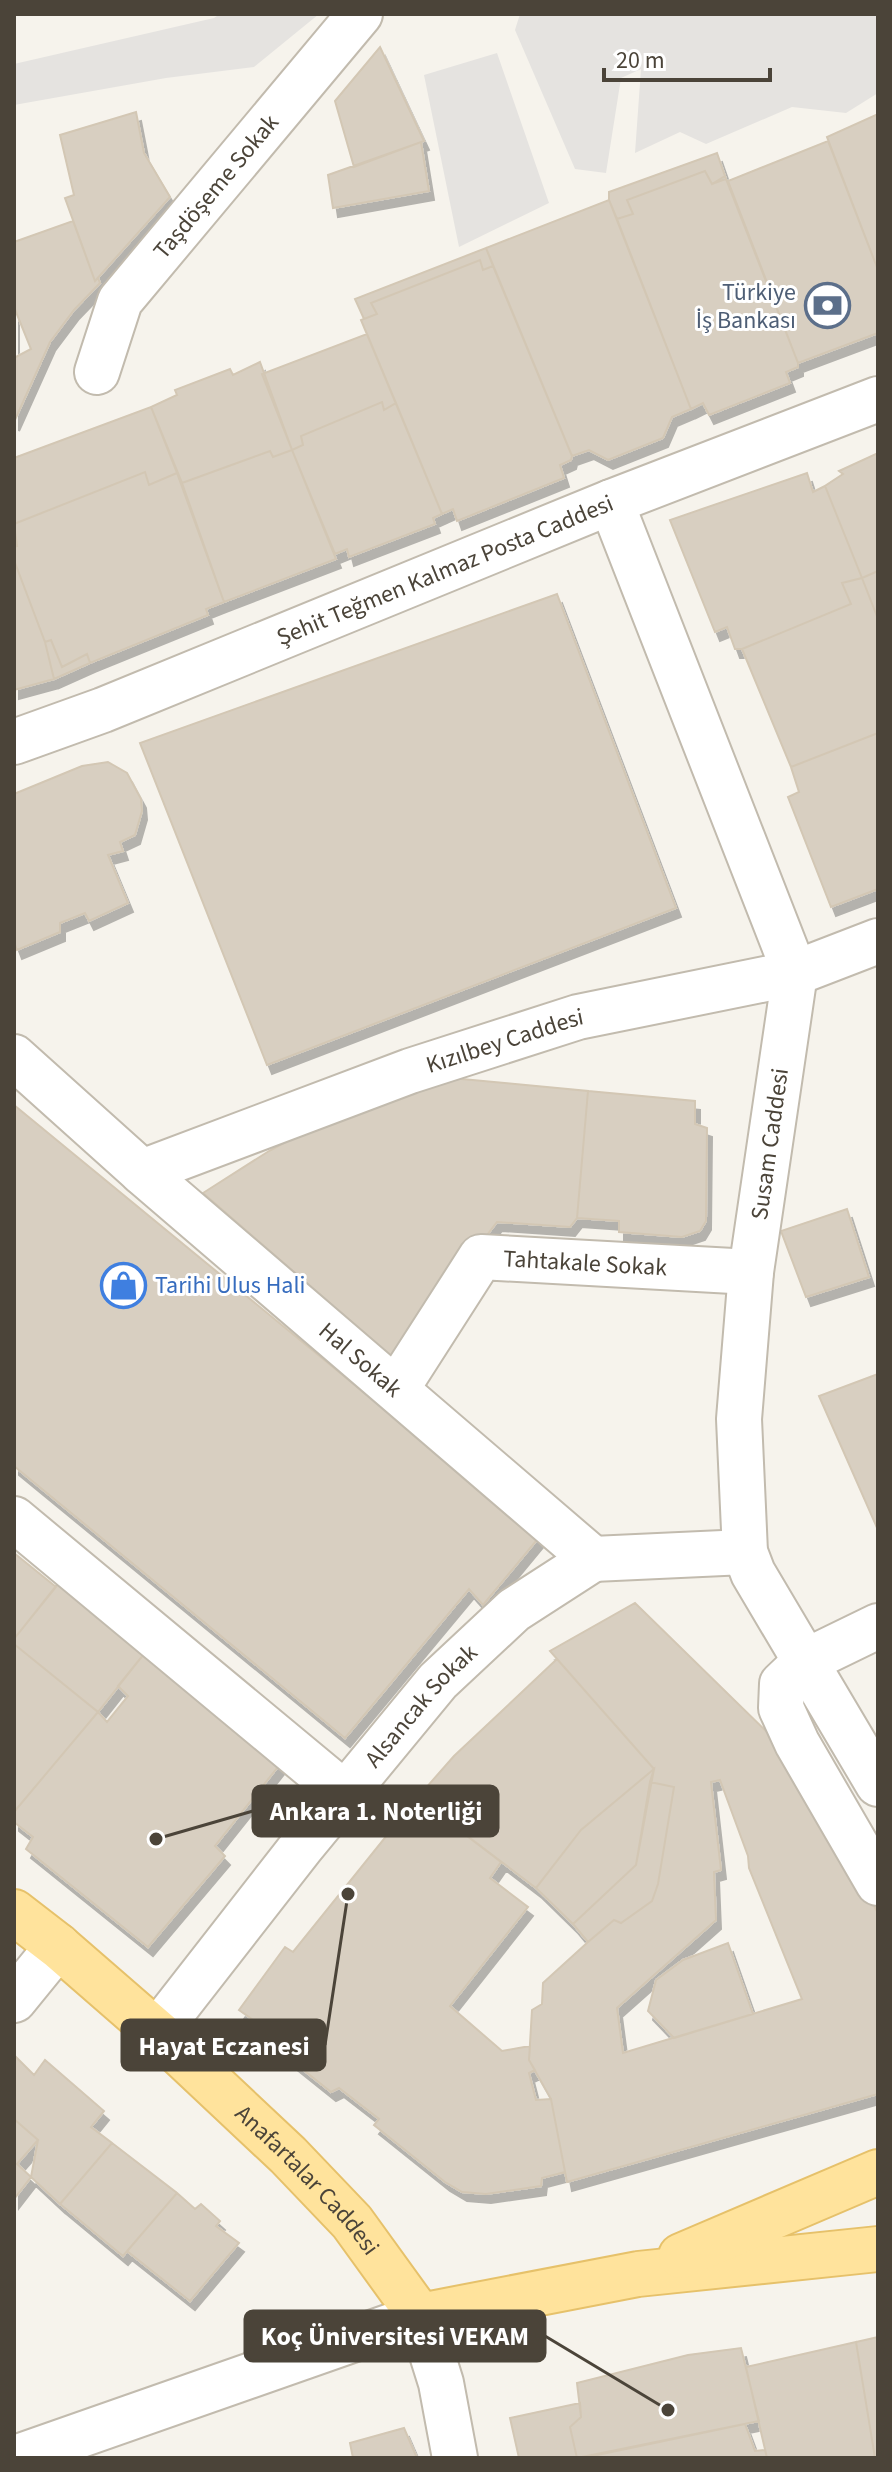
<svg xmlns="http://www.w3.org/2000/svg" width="892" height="2472" font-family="'Source Sans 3',sans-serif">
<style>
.parking{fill:#e5e3e0}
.building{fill:#d8cfc1;stroke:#d3c7b4;stroke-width:2;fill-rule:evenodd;filter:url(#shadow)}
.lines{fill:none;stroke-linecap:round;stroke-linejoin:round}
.minor-casing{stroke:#c2bbae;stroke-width:48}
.major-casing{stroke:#e6c16a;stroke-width:48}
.minor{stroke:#fff;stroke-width:44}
.major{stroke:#ffe39c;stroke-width:44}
.labels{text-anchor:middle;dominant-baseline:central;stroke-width:6;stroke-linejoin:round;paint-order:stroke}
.street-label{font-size:24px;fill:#4b4439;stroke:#fff}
.service-label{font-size:24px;fill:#4e5e75;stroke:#fff;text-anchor:end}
.shop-label{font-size:24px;fill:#366cbe;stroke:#fff;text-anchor:start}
.leader{fill:none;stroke:#4b4439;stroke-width:3}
.callout-dot{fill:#4b4439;stroke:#fff;stroke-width:3}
.callout{fill:#4b4439;stroke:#4b4439;stroke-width:3}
.callout-label{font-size:26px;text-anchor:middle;font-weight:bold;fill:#fff}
</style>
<defs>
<filter id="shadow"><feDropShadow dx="5" dy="9" stdDeviation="0" flood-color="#0004"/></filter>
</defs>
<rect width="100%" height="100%" fill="#f6f3ec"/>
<!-- parking -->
<path class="parking" d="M220,14H319L254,67L166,78L14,105V64L214,18Z
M520,14H878V93L846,113L792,107L706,144L680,132L635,153L641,69L621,78L606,173L575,169L515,30Z
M497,53L549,203L459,247L424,75Z"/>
<!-- building -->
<path class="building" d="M380,47L424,141L354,167L335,101Z
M136,112L144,153L170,197L95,281L65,198L74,195L60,135Z
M878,114V270L827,137Z
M828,141L878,270V333L798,363L728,181Z
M421,142L429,191L333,208L328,175Z
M717,153L726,179L712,184L705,171L627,200L633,214L617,219L609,200V192Z
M705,171L712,184L725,176L726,179L798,363V367L786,372L790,383L709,415L703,403L691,409L617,219L633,214L627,200Z
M609,200L691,409L672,417L663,438L608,460L589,450L572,456L486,248Z
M73,221L95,281L98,278L100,283L74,310L50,342L14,422V242Z
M486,248L493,266L483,270L480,260L371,303L377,314L364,319L355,299Z
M480,260L483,270L493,266L572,456L571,460L560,465L564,478L457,521L453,509L442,514L361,320L377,314L371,303Z
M14,307L31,349L14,358Z
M367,334L396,403L384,410L382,402L301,436L303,445L292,450L262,374Z
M260,362L292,450L273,457L270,451L182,483L151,407L177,395L175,390L230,369L233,375Z
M382,402L384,410L396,403L442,514L433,518L435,524L349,557L347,549L335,554L292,450L303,445L301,436Z
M151,407L177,473L149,485L145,472L14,524V458Z
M292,450L336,559L224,602L182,483L270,451L273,457Z
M878,453V571L862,578L825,486L843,474L839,471Z
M145,472L149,485L177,473L224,602L206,609L208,615L90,663L87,654L62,667L51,640L45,642L14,560V547L17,546L14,524Z
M807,473L813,492L825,486L862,578L842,583L851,604L742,649H735L727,627L715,632L670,520Z
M14,560L45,642L54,679L14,690Z
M878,571V619L862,578Z
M862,578L878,619V733L791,767L742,649L851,604L842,583Z
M557,594L676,908L267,1065L140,743Z
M51,640L62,667L87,654L90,663L54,679L45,642Z
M878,733V889L831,907L788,797L799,792L791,767Z
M108,762L127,773L141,799L142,811L135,835L120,842L123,851L108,855L128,903L89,921L85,913L60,923V932L17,950L14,942V794L82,766Z
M456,1065L462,1079L588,1091L577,1218L570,1227L497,1222L393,1358L203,1193L269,1151L363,1100Z
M588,1091L695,1101V1124L707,1128L706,1221L700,1231L682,1237L619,1232V1221L577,1218Z
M14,1105L480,1488L541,1535L483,1605L469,1589L345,1738L14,1466Z
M847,1209L869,1277L806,1297L781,1231Z
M878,1374V1530L819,1396Z
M14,1553L56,1587L14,1639Z
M60,1581L144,1654L98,1712L14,1644V1639Z
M635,1603L767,1732L797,1770L878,1913V2094L567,2182L551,2099L529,2060L532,2010L542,2004L543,1983L588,1942L614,1920L621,1923L652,1901L658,1884L674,1787L650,1782L654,1769L550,1651ZM720,1780L748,1856L749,1868L802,1999L623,2053L617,2008L716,1920L714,1872L721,1870L711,1782Z
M14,1644L98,1712L14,1812Z
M144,1654L281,1763L215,1846L225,1856L148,1947L26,1849L33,1837L14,1822V1812L98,1712L107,1722L128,1696L118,1686Z
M557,1659L654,1769L581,1830L536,1888L417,1798L454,1756Z
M654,1769L636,1865L573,1924L536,1888L581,1830Z
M650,1782L674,1787L658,1884L652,1901L621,1923L614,1920L588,1942L573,1924L636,1865Z
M417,1798L501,1862L490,1878L528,1907L450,2006L502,2051L530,2046L529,2060L535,2070L529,2073L536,2100L551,2099L565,2172L542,2178L541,2186L486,2194L462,2192L445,2182L374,2125L379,2119L339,2088L331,2092L266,2040L270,2032L239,2010L285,1947L293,1952Z
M728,1943L753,2014L674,2038L648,2011L656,1980L683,1960Z
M14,2055L34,2075L45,2060L104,2111L91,2127L112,2143L60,2204L17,2164L38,2140L14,2119Z
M14,2119L38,2140L31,2177L14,2199Z
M112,2143L177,2193L123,2256L60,2204Z
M177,2193L195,2209L201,2204L220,2221L216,2226L239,2243L190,2301L127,2251Z
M878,2337V2458H875L856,2342Z
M856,2342L875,2458H767L746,2367Z
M741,2348L759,2421L577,2458L570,2427L581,2417L577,2383L688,2355Z
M580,2403L581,2417L570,2427L577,2458H519L510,2418Z
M745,2424L755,2451L765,2450L767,2458H583Z
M404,2428L417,2458H353L350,2443Z"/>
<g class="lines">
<defs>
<g id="minor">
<path id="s1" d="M97,372L120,301L360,14"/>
<path d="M611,502L795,973L751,1272L739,1419L745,1552L753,1573L878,1784"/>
<path id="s2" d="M14,742L103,710L611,502L878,399"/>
<path id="s3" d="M14,1057L142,1172L593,1559L745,1552"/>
<path id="s4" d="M142,1172L410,1071L578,1017L795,973L878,941"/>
<path id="s5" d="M397,1388L481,1257L751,1272"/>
<path d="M14,1519L345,1794"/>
<path d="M878,1626L806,1661L782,1684L781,1708L797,1743L878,1883"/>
<path d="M14,2000L58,1946"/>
<path id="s6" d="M157,2032L302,1846L438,1681L514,1610L593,1559"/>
<path d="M15,2458L420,2316L441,2383L455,2458"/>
</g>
<g id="major">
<path id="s7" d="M14,1912L58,1946L157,2032L288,2155L352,2222L420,2316L638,2274L878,2249"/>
<path d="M681,2256L878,2172"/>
</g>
</defs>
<!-- minor casing -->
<use href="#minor" class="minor-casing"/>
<!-- major casing -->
<use href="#major" class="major-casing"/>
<!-- minor -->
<use href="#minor" class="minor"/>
<!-- major -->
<use href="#major" class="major"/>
</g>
<!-- icons -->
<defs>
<symbol id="bank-ring" viewBox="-11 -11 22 22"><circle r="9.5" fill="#fff" stroke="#5c6f8a" stroke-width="1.5"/><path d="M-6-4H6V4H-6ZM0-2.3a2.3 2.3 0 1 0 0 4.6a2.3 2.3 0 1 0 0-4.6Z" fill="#5c6f8a"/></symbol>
<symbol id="shop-ring" viewBox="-11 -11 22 22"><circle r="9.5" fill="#fff" stroke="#3f7fe0" stroke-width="1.5"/><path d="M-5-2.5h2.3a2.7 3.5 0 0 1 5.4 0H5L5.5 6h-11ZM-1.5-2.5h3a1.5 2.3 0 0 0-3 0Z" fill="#3f7fe0"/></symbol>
</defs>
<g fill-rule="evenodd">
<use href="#bank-ring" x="802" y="280" width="51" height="51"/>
<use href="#shop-ring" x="98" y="1260" width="51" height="51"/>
</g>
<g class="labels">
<!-- street labels -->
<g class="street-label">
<text stroke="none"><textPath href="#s1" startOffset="224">Taşdöşeme Sokak</textPath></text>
<text stroke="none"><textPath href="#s2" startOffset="464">Şehit Teğmen Kalmaz Posta Caddesi</textPath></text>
<text stroke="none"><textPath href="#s4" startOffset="386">Kızılbey Caddesi</textPath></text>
<text transform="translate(770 1144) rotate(-82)">Susam Caddesi</text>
<text stroke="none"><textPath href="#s5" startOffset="260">Tahtakale Sokak</textPath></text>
<text stroke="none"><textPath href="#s3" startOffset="460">Hal Sokak</textPath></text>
<text stroke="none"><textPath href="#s6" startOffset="420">Alsancak Sokak</textPath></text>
<text stroke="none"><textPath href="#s7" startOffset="398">Anafartalar Caddesi</textPath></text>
</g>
<!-- service labels -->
<g class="service-label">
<text x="796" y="292">Türkiye<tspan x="796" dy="28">İş Bankası</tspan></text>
</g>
<!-- shop labels -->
<g class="shop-label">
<text x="155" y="1285">Tarihi Ulus Hali</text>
</g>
</g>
<!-- callouts -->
<path class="leader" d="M156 1839L253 1811M348 1894L325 2045M668 2410L545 2336"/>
<g class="callout-dot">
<circle cx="156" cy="1839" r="8"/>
<circle cx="348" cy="1894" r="8"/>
<circle cx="668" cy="2410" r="8"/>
</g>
<g class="callout">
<rect x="253" y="1786" width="245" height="50" rx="8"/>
<rect x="122" y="2020" width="203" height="50" rx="8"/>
<rect x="245" y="2311" width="300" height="50" rx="8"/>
</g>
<g class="callout-label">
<text x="376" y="1820">Ankara 1. Noterliği</text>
<text x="224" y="2055">Hayat Eczanesi</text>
<text x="395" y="2345">Koç Üniversitesi VEKAM</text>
</g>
<!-- border -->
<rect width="892" height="2472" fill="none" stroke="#4b4439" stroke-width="32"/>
<!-- scale -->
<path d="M604 68v12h166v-12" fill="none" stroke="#4b4439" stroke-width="4"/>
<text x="616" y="68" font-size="24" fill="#4b4439" stroke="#ffffff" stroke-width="6" paint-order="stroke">20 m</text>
</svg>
